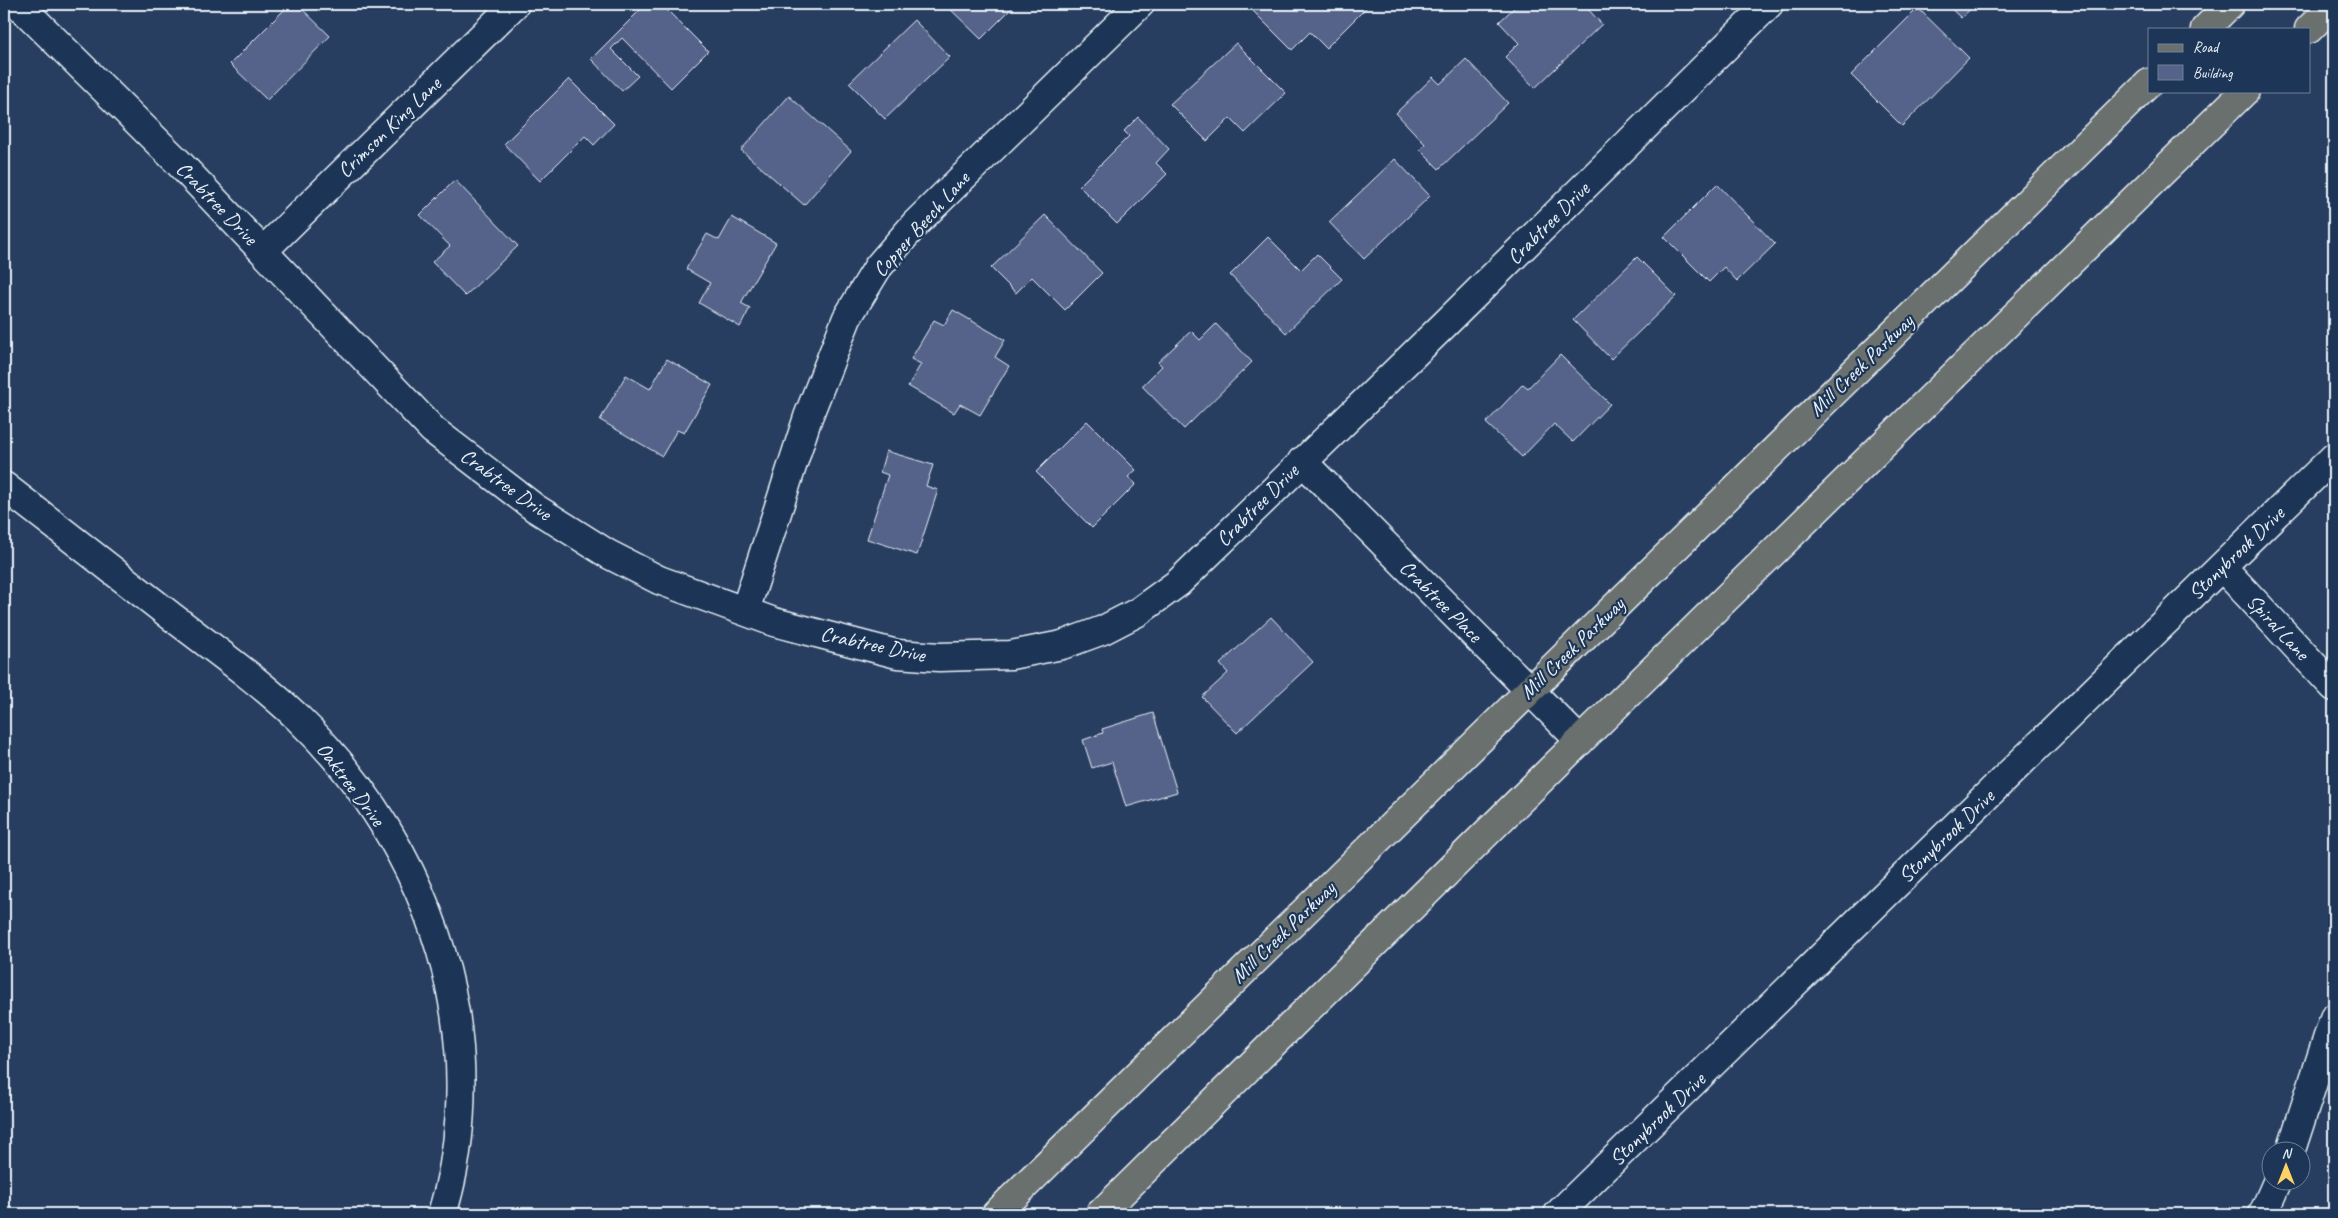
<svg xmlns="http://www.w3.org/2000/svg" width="2338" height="1218" font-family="Caveat,sans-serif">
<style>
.building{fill:#55638a;stroke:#e8f1f8}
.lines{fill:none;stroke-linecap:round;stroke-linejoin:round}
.minor-casing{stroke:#e8f1f8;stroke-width:31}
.major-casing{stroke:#e8f1f8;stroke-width:31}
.minor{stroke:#1d3557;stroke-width:28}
.major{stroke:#6a706d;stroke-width:28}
.labels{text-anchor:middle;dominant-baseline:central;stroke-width:4.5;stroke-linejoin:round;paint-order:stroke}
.street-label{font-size:21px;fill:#e8f1f8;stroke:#1d3557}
</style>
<rect width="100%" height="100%" fill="#283e61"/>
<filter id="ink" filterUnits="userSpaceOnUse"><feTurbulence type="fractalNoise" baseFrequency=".02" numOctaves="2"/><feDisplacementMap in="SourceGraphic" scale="10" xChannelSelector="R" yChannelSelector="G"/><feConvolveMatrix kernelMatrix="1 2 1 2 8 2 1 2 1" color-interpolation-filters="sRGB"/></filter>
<g filter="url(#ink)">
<!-- building -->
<path class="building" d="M290,4H297L330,36L267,100L230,64Z
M646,4H661L708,51L671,88L622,38L611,49L638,76L622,91L591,59Z
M945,4H1016L981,39Z
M1260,4H1370L1326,48L1310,32L1292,50L1253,11Z
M1518,4H1583L1602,24L1535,88L1505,57L1519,43L1499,22Z
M1946,4H1976L1961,18Z
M1984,4H1997L1990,10Z
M1918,8L1969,58L1902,126L1851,75Z
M914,20L950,57L885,119L849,83Z
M1236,43L1286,93L1245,133L1230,118L1207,141L1170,104Z
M1466,59L1508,103L1439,169L1420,150L1425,144L1396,113L1433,77L1440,84Z
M569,79L614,124L594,145L585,136L540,181L504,144Z
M789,96L851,151L804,205L741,150Z
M1138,117L1169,149L1156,163L1167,174L1117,224L1079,186L1129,136L1124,131Z
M1395,159L1430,196L1364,259L1329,222Z
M455,180L518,246L465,296L432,262L450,246L420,215Z
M1717,184L1775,244L1737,281L1724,267L1709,282L1664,237Z
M1045,215L1102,273L1065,310L1032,277L1016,293L991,268Z
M732,217L776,243L741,303L750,308L740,327L699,303L710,283L686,269L707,234L719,240Z
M1268,237L1301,270L1317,254L1342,279L1286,333L1230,275Z
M1637,257L1676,296L1611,359L1573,320Z
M953,310L1005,340L995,357L1009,366L980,415L960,404L954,413L908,386L921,364L911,359L934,320L944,325Z
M1216,324L1252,362L1184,429L1142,386L1162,366L1158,362L1191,331L1200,340Z
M1560,355L1610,404L1573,442L1554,424L1522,457L1486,423L1523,384L1528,388Z
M667,359L712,385L684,433L677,430L662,456L600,420L626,375L650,389Z
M1087,421L1136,470L1128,477L1136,484L1092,528L1036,472Z
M886,451L933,465L926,486L938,490L917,555L867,539L888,475L880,472Z
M1271,617L1313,662L1237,733L1202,697L1228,673L1220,664Z
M1153,713L1177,792L1126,807L1112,762L1092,768L1083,740L1103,733L1102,729Z"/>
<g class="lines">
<defs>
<path id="minor" d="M18,4L177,161L433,430L535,508L608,554L659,580L774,622L897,654L939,657L1011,655L1062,645L1103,630L1138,612L1178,583L1443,326L1769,4
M263,251L515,4
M1302,461L1580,741
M4,486C60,529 116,573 171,616C214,649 258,680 297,717C379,796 437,901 455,1013C465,1078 462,1151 442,1214
M2222,567L2334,687
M745,611L808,417L847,318L878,267L916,223L1140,4
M2291,1150L2334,1018
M1558,1214L2334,457
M2263,1214L2278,1180"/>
<path id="major" d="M2205,29L2230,4
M2309,29L2334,4
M996,1214L2149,83
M1100,1214L1580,741L2245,91"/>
</defs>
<!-- minor casing -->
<use href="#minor" class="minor-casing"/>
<!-- major casing -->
<use href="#major" class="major-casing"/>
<!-- minor -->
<use href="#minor" class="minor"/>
<!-- major -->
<use href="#major" class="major"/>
</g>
</g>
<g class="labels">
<!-- street labels -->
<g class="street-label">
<text transform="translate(389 127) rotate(-44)">Crimson King Lane</text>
<text transform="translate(217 203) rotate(46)">Crabtree Drive</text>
<text transform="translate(1548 223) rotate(-45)">Crabtree Drive</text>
<text transform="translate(921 224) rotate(-48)">Copper Beech Lane</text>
<text transform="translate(1861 365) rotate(-44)">Mill Creek Parkway</text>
<text transform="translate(506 484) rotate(36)">Crabtree Drive</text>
<text transform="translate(1257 505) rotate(-45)">Crabtree Drive</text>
<text transform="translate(2236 553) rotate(-44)">Stonybrook Drive</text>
<text transform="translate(1441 601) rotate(45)">Crabtree Place</text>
<text transform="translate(2278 627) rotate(47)">Spiral Lane</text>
<text transform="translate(873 644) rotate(12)">Crabtree Drive</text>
<text transform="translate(1572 648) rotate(-44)">Mill Creek Parkway</text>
<text transform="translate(351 784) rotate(53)">Oaktree Drive</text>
<text transform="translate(1946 836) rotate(-44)">Stonybrook Drive</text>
<text transform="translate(1283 932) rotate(-44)">Mill Creek Parkway</text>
<text transform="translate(1657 1119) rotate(-44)">Stonybrook Drive</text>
</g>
</g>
<!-- margin -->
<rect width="2338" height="1218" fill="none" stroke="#1d3557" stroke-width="20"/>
<rect x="10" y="10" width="2318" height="1198" fill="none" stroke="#e8f1f8" stroke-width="2" filter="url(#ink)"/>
<!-- legend -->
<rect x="2148" y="28" width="162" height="65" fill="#1d3557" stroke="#6e8097"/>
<rect x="2158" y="44" width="25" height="8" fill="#6a706d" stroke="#6e8097"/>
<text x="2193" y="52" font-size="15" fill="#e8f1f8">Road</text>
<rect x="2158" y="65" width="25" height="15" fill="#55638a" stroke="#6e8097"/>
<text x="2193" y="78" font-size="15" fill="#e8f1f8">Building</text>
<!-- north arrow -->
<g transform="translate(2286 1166)"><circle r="24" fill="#1d3557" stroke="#6e8097"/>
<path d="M0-4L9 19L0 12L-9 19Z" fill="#ffd166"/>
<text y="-8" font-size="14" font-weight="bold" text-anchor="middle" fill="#e8f1f8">N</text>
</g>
</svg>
